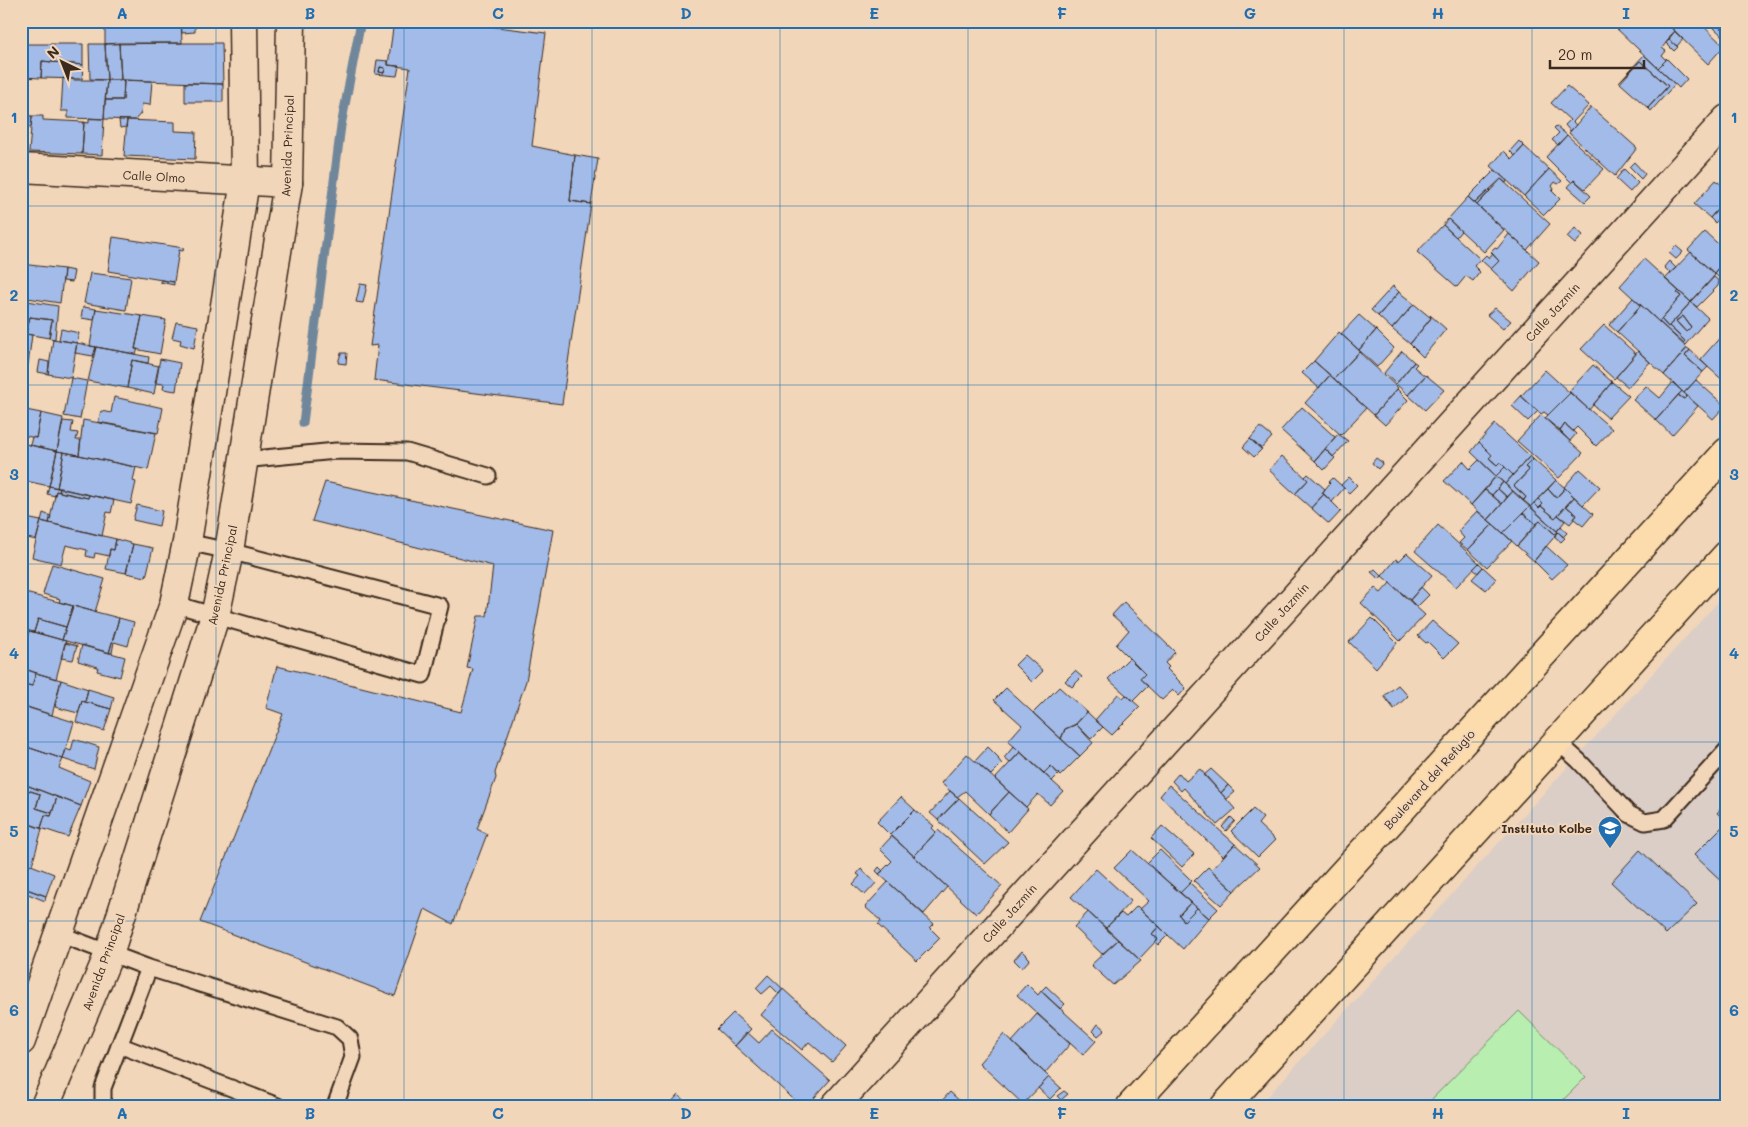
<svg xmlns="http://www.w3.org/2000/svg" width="1748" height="1127" font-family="Mali,sans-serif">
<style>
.built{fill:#dacec7}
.green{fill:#b8eeb0;stroke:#7a8c67}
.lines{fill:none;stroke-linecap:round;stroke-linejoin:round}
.stream{stroke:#70879b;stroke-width:9}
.building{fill:#a2bbe8;stroke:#3b2a1e;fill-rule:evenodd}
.service-casing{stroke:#3b2a1e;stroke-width:19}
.minor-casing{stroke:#3b2a1e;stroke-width:31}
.secondary-casing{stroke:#3b2a1e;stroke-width:31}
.primary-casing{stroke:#3b2a1e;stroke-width:31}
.service{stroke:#f2d6b9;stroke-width:15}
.minor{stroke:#f2d6b9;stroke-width:28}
.secondary{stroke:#f2d6b9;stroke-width:28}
.primary{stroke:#fcdcac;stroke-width:28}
.grid{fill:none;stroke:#1f6fb2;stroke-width:1;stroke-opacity:0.55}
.labels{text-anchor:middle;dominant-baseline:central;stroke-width:4;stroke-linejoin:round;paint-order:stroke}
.street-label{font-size:12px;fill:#3b2a1e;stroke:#f2d6b9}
.poi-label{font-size:12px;font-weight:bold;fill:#3b2a1e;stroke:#f2d6b9;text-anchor:end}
.neatline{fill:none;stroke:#1f6fb2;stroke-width:2}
.grid-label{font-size:16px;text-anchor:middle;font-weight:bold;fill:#1f6fb2}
</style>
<rect width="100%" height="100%" fill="#f2d6b9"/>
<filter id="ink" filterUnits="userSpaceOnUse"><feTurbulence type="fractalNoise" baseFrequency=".02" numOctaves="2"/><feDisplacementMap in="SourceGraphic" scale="10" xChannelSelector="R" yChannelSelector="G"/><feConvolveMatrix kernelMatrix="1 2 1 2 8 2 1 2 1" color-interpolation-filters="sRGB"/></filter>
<g filter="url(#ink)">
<!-- built -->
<path class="built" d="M1727,592V1106H1259Z"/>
<!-- green -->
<path class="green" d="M1519,1011L1586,1077L1557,1106H1425Z"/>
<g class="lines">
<!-- stream -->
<path class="stream" d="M303,423L341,126L361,21"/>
</g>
<!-- building -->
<path class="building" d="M105,21H181L182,43L105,44Z
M181,21H195V32L182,33Z
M394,21H448L546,33L532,146L575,155L570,201L591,204L562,404L374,380L378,345L370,346L410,68L388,65Z
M1622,21H1664L1675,31L1662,48L1666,51L1662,56L1666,60L1658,68L1616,28Z
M1673,21H1698L1724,46L1708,64L1669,26Z
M1706,21H1713L1726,34L1723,36Z
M1713,21H1727V33L1726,34Z
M1675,31L1683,39L1677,46L1669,40L1670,38L1669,37Z
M1669,40L1678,47L1674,51L1666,43Z
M119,43H222L223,84L121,80Z
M119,43L121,80H107L105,44Z
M21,44H83V65L42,61L41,78L21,77Z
M89,44H105L107,80L90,79Z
M1644,55L1675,84L1651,111L1648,108L1668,86L1640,61L1619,82Z
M1666,58L1687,79L1679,88L1658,68L1666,60Z
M377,60L388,61V65L399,66L397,76L375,74ZM380,67L385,68L384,73L379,72Z
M42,61L83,65L82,79L41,78Z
M1640,61L1668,86L1648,108L1620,83Z
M380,67L385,68L384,73L379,72Z
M63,78L73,79V80H107L104,119L68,118V111H61Z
M107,80H124L123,100H105Z
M124,80L152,81L150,105L142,104L141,113L135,120L104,119L105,100H123Z
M185,83L223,84V102H185Z
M1567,86L1589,105L1573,122L1576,125L1570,131L1565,125L1570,120L1551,103Z
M1591,107L1637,148L1615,176L1569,133Z
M24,115L32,116L31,127L23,126Z
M32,116H43V120L84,122L82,154L29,152Z
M89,118L104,119L102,155L82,154L84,122L89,123Z
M119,120H127L126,127L120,128Z
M127,120L175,122V131L196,132L195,159L124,156Z
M1556,126L1567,135L1558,145L1552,140L1559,133L1554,128Z
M1567,135L1604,169L1585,189L1574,180L1572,183L1546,157Z
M1519,141L1524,146L1515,156L1510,151Z
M1524,146L1549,169L1524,196L1491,166L1504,151L1512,159Z
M575,155L598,159L591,204L570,201Z
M1634,162L1645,174L1641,179L1629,167Z
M1549,169L1562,181L1558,184L1555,182L1552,186L1554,189L1552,191L1560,199L1544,215L1524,196Z
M1624,169L1638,183L1630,192L1616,179Z
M1495,170L1507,181L1506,183L1501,179L1475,203L1468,197Z
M1501,179L1550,224L1527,250L1477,205Z
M1574,180L1591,196L1585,202L1568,187Z
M1716,180L1727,190V198L1710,218L1694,204Z
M1489,190L1490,191L1477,205L1475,203Z
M1468,197L1504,230L1484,252L1448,219Z
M1727,198V209L1726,210L1721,206Z
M1721,206L1726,211L1715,223L1710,218Z
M1727,209V229L1718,221Z
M1448,219L1461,231L1456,237L1443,225Z
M1443,225L1480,259L1474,266L1480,272L1473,281L1466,276L1457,287L1417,252Z
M1575,228L1583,235L1575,244L1567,237Z
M1705,232L1727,252V258L1714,273L1688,250Z
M1509,234L1539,261L1514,291L1491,269L1499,261L1491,252L1495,248L1497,249Z
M113,237L184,248L183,251L179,250L174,282L108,271Z
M1676,246L1683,252L1676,259L1669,253Z
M1691,252L1715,275L1691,302L1665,279Z
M1492,254L1499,261L1491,269L1481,260L1486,255L1489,258Z
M1727,258V285L1714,273Z
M1644,259L1679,291L1677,293L1681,296L1659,322L1620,286Z
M1669,261L1676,268L1670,273L1664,267Z
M21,264L64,269L60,303L21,297Z
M64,269L74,271L72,282L63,281Z
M90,273L131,278L126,310L84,303Z
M1714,277L1719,281L1718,286L1697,307L1691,302Z
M161,280L174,282V285L160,282Z
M360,284L367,285L363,303L356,302Z
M1393,286L1399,292L1378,316L1371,310Z
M1679,291L1691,302L1668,327L1661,319L1681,296L1677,293Z
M1399,292L1414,304L1392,329L1378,316Z
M1633,298L1641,305L1617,332L1609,325Z
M21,300L58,306L55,339L49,338L52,320L30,317L26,334L21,333Z
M1691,302L1708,318L1685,345L1683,343L1685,341L1669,326ZM1683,316L1691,327L1686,332L1676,321Z
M1414,304L1431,318L1410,344L1392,329Z
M1641,305L1687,348L1664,375L1617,332Z
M83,307L96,309L94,320L81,318Z
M1495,308L1511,321L1503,329L1487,315Z
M96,309L142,316L135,349H138L136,354L90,346Z
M1359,315L1376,330L1359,350L1341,334Z
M1430,315L1446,329L1423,357L1410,344L1431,318Z
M142,316L166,320L160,354L135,349Z
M1683,316L1691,327L1686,332L1676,321Z
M30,317L52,320L49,338L26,334Z
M1661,319L1668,327L1669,326L1685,341L1683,343L1659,322Z
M176,322L198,326L194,348L180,344L181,340L172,338Z
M1604,325L1636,354L1614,379L1581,349Z
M61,329L79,333L77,343L59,340Z
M1376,330L1394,348L1377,367L1359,350Z
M1339,332L1363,354L1359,352L1334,379L1314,361Z
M21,333L32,335L28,365L21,364Z
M1724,333L1727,336V384L1700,360Z
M53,339L77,343L71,378L48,374Z
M77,343L96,347L93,356L75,353Z
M96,347L123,352L149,357L148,363L132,360L127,388L88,381Z
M1687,348L1690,350L1685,356L1703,372L1684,393L1664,375Z
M1690,350L1708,367L1703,372L1685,356Z
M1402,351L1414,362L1396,384L1384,373Z
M1638,351L1650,362L1628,387L1616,377Z
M1359,352L1398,388L1374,415L1334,379Z
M341,353H347L346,364L338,363Z
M160,359L180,363L176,391L163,389L164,384L155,383Z
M40,360L49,362L48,374L38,372Z
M132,360L159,366L154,394L127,388Z
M1314,361L1330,375L1319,388L1302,373Z
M1414,362L1417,364L1414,367L1425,376L1408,395L1396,384Z
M1593,365L1612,382L1589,410L1569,391Z
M1545,370L1570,393L1548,415L1544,412L1541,414L1521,396Z
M1330,375L1366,408L1341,435L1305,403Z
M1426,375L1444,390L1425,410L1408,395Z
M71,378L87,381L80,419L64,416Z
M1696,380L1725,406L1713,419L1684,393Z
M1612,382L1629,396L1608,418L1593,405Z
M1673,382L1682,391L1656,420L1633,400L1646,386L1660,398Z
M1397,389L1408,400L1385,425L1374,415Z
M1682,391L1687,396L1684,399L1678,395Z
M1570,393L1612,429L1596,446L1577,427L1573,431L1565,424L1560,431L1545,418Z
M1678,395L1684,399L1687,396L1698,406L1672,435L1656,420Z
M1521,396L1538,411L1528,421L1512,406Z
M114,397L163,408L158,433L98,422L101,411L111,413Z
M1302,407L1335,437L1315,461L1281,430Z
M21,409L41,413L36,438L21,435Z
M41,413L63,418L57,451L30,445L32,437L36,438Z
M1541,415L1583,453L1559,478L1517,441Z
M83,420L156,433L148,470L79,455Z
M63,421L73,422L71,432L78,433L76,440H81L79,455L57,451Z
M1495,424L1530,456L1513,475L1500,462L1497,465L1489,458L1492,455L1479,442Z
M1565,424L1576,434L1570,441L1560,431Z
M1260,427L1272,437L1261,449L1250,439Z
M1338,434L1348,441L1333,457L1325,449Z
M1250,439L1262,449L1254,457L1243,447Z
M1479,442L1492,455L1489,458L1497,465L1500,462L1505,467L1496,476L1471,452Z
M21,443L57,451L49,486L21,480Z
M1325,449L1335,458L1324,470L1315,461Z
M57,451L64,452L57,488L49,486Z
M64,452L136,467L133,481L136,482L131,504L57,488Z
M1282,456L1308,480L1295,494L1269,470Z
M1530,456L1533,459L1525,467L1529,470L1514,486L1526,497L1523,501L1505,484Z
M1376,458L1383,463L1378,469L1372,463Z
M1533,459L1556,480L1530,507L1523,501L1526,497L1514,486L1529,470L1525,467Z
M1479,460L1496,476L1471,505L1444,481L1463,461L1470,469Z
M1505,467L1513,475L1505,484L1496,476Z
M1580,469L1600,487L1583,505L1564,487Z
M1308,474L1325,489L1322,493L1324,494L1311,508L1295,494L1308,480L1305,477Z
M1496,476L1503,482L1492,495L1485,490Z
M1349,477L1357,485L1349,493L1341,485Z
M1333,478L1344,488L1332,502L1322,493L1330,483L1329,482Z
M1556,480L1565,488L1556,498L1548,489Z
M325,482L553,530L526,681L495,773L496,778L477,829L487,834L453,924L425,909L395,996L200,922L283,714L266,708L277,666L461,712L473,669L467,668L478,616H487L493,566L312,521Z
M1503,482L1513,491L1507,497L1498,489Z
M49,486L60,488L59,492L56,491L55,496L47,494Z
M60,488L89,495L88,498L59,492Z
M1565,488L1574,497L1555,518L1541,506L1543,504L1538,499L1548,489L1556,498Z
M1498,489L1507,497L1502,504L1492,495Z
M1485,490L1502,504L1488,520L1471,505Z
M56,491L88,498L89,495L114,500L111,513L107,512L102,536L49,523Z
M1513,491L1530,506L1503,533L1488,520Z
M1324,494L1341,511L1329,524L1311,508Z
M1574,497L1593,514L1583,526L1574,519L1577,515L1566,506Z
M1538,499L1543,504L1539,508L1534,503Z
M1534,503L1539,508L1541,506L1555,518L1558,515L1565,521L1557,531L1530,507Z
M137,505L162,511L159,526L133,520Z
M1530,506L1548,523L1558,532L1555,534L1540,521L1536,524L1530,519L1523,513Z
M1566,506L1577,515L1570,524L1558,515Z
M1477,511L1493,524L1468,550L1459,543L1464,538L1458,531Z
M43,513L51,516L49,523L41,521Z
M1523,513L1536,524L1517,546L1503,533Z
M21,517L41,521L36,540L23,537L21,544Z
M41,521L116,539L114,550L110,549L109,556L95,553L94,558L86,556L87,550L66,545L61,564L32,557Z
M1540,521L1556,535L1534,561L1517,546Z
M1493,524L1512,541L1487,567L1468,550Z
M1438,525L1479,563L1456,587L1415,551Z
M1561,526L1567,533L1563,537L1557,531Z
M1558,532L1565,538L1561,542L1554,536Z
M116,539L133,544L126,573L106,569L110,549L114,550Z
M133,544L153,548L146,577L126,573Z
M1546,546L1567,565L1552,579L1534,561Z
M1407,553L1432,575L1410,600L1382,576L1396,559L1399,561Z
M1479,563L1483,567L1478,573L1473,569Z
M52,564L105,579L95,612L59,602L60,599L43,594Z
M1483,567L1496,579L1486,590L1472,579Z
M1375,569L1382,576L1379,579L1371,572Z
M1390,583L1425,615L1400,641L1361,603L1375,588L1381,593Z
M1421,587L1429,595L1417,607L1410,600Z
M22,592L73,606L66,627L38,619L34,632L21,629Z
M1124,602L1175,652L1165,663L1169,667L1167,669L1186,688L1179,696L1173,690L1162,700L1140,679L1145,674L1116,645L1129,630L1112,615Z
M73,606L119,618L109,653L62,640Z
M119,618L134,622L128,646L114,642L112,653H109Z
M1372,618L1397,643L1376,668L1349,642Z
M38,619L66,627L62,640L34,632Z
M1432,621L1458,644L1444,658L1428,642L1426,643L1418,636Z
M21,629L29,631L24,646H22L21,650Z
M29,631L66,641L56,679L21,668L23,653H21V650L22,646H24Z
M65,643L77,646L73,660L61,658Z
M82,645L125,657L120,677L97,671L98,667L78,661Z
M1025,655L1043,671L1032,682L1015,665Z
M1129,658L1145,674L1140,679L1148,686L1133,701L1108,679Z
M21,668L28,670L21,692Z
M28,670L36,673L32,686L24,684Z
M1075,671L1082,677L1072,687L1065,681Z
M36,673L61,680L52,715L21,705V692L24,684L32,686Z
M61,680L88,689L85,702L82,701L78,713L55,707Z
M1398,685L1408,696L1394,709L1384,696Z
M1059,687L1087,712L1075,725L1065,729L1061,739L1033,713Z
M1006,688L1080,756L1060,776L1051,766L1044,773L1008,741L1022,725L994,700Z
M88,689L114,697L111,709L85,702Z
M1118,694L1123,698L1126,695L1140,707L1112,735L1095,720Z
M82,701L111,709L104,731L76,722Z
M21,705L26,707L21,725Z
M26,707L74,722L63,759L21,745V725Z
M1087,712L1103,727L1091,739L1076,724Z
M1076,724L1093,743L1080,756L1061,739L1065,729Z
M74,739L99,747L94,769L63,759L66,749L71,751Z
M21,745L63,759L59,768L90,781L81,806L21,783Z
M1014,746L1020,752L1010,763L1004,758Z
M988,747L999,758L998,759L1002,764L991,775L975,761Z
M1020,752L1063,791L1050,805L1038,794L1026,807L995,779Z
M967,754L1009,792L989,814L965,791L957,797L941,783Z
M1051,766L1059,774L1052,781L1044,773Z
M1200,769L1235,809L1217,825L1184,788L1181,791L1172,781L1179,773L1186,781Z
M1211,769L1228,785L1221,793L1204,775Z
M21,783L57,797L52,813L36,808L40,794L21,788Z
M1169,785L1235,844L1223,856L1160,796Z
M1228,785L1235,792L1227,799L1221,793Z
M21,788L27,790L22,805H21Z
M27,790L40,794L36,808L52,813L51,816L45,815L41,828L21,821V805Z
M950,791L959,798L938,820L930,813Z
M1009,792L1028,809L1008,832L989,814Z
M57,797L81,806L68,837L41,828L45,815L51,816Z
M901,797L915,810L890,835L877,822Z
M959,798L1008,842L985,864L938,820Z
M1727,802V822L1717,813Z
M1253,809L1263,818L1258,824L1275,840L1258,857L1231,831Z
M915,810L934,826L932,828L936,832L914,856L890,835Z
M1231,817L1235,821L1226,831L1222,827Z
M21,821L42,829L32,865L21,862Z
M1727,822V886L1694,855Z
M1162,826L1194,854L1182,867L1151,838Z
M938,830L1002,886L976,914L914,856Z
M892,836L947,887L924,914L879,874L892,861L880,849Z
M1235,844L1260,867L1234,891L1211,870Z
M1132,850L1191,902L1179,915L1184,921L1197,908L1209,918L1183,949L1140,909L1149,901L1114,868Z
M1160,850L1192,881L1180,893L1147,863Z
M1640,850L1697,904L1666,934L1611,882Z
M21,862L26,863L21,876Z
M26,863L54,874L46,896L21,887V876Z
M879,867L883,871L879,874L876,871Z
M1208,867L1234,891L1221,905L1194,881Z
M861,869L876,883L865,895L853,884L860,876L857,874Z
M1096,869L1131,901L1106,928L1071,897Z
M888,882L934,924L930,928L940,938L917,961L878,925L881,921L865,907Z
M1190,883L1218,909L1209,918L1180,893Z
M21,887L46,896L45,901L21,891Z
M1191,902L1197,908L1184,921L1179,915Z
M1137,906L1159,926L1152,934L1158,939L1139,959L1106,928L1121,913L1126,917Z
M1088,912L1118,940L1102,954L1074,927Z
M1159,926L1168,935L1158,945L1155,942L1158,939L1152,934Z
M1118,940L1141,961L1113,985L1091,965Z
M21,944L28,947L21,964Z
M1022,951L1030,959L1022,968L1014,960Z
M768,975L783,989L779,994L771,986L762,994L756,988Z
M1027,984L1038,995L1041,991L1096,1041L1083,1055L1017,995Z
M1046,986L1065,1004L1060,1009L1041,991Z
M783,989L846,1046L832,1062L809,1042L802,1050L761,1015Z
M733,1013L751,1029L735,1046L717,1029Z
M1037,1014L1070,1044L1045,1073L1012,1042Z
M1098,1024L1105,1030L1098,1036L1093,1031Z
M772,1029L830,1080L807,1106H801L735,1046L747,1032L759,1043Z
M1004,1034L1049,1077L1023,1104L979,1063Z
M1049,1077L1061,1088L1050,1099L1038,1088Z
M1064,1091L1068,1094L1061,1100L1057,1096Z
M950,1092L965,1106H937Z
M678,1095L690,1106H668Z"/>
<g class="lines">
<defs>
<path id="service" d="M243,460L336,451L407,452L488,476
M174,604L423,675L440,606L229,551L187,542
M1558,742L1579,761L1629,814L1645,822L1664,819L1727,750
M59,934L149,968L337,1027L350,1039L353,1057L335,1106
M119,1045L278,1106
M103,1106V1088L149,968"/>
<path id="minor" d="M21,168L288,183
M835,1106L1727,119"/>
<path id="secondary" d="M21,1041L174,604L187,542L245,181L243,21
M45,1106L109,954L215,616L229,551L288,183L291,21"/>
<path id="primary" d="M1131,1106L1727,452
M1225,1106L1727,555"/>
</defs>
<!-- service casing -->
<use href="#service" class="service-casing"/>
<!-- minor casing -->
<use href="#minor" class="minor-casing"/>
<!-- secondary casing -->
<use href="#secondary" class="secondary-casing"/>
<!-- primary casing -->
<use href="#primary" class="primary-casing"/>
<!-- service -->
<use href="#service" class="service"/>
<!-- minor -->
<use href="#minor" class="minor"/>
<!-- secondary -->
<use href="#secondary" class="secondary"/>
<!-- primary -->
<use href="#primary" class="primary"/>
</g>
</g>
<!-- grid -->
<path class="grid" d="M216,21V1106M404,21V1106M592,21V1106M780,21V1106M968,21V1106M1156,21V1106M1344,21V1106M1532,21V1106M21,206H1727M21,385H1727M21,564H1727M21,742H1727M21,921H1727"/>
<!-- icons -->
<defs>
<symbol id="school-pin" viewBox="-11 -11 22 30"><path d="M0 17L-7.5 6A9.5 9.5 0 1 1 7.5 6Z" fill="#1f6fb2" stroke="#f2d6b9"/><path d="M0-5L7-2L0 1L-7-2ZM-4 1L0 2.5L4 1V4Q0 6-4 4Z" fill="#fff"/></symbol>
</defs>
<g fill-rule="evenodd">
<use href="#school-pin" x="1596" y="814" width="28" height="38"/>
</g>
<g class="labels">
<!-- street labels -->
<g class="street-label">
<text transform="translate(287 146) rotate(-88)">Avenida Principal</text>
<text transform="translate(154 176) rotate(3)">Calle Olmo</text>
<text transform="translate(1552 312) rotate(-48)">Calle Jazmín</text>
<text transform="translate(222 575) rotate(-78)">Avenida Principal</text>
<text transform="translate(1281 612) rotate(-48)">Calle Jazmín</text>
<text transform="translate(1429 779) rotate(-48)">Boulevard del Refugio</text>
<text transform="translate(1009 913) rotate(-48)">Calle Jazmín</text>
<text transform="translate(103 962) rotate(-70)">Avenida Principal</text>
</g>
<!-- poi labels -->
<g class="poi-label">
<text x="1592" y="828">Instituto Kolbe</text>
</g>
</g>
<!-- margin -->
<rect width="1748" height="1127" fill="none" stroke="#f2d6b9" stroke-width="55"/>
<!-- north arrow -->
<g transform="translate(62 62) rotate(317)" stroke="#f2d6b9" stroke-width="4" paint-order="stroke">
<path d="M0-4L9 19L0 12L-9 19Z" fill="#3b2a1e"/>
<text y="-8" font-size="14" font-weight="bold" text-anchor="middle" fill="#3b2a1e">N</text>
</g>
<!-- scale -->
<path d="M1550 60v8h94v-8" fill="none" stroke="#3b2a1e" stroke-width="2.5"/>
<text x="1558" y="60" font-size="15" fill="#3b2a1e" stroke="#f2d6b9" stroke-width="4" paint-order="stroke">20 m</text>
<rect x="28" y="28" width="1692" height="1072" class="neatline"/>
<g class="grid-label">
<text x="122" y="19">A</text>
<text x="310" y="19">B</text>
<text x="498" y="19">C</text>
<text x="686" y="19">D</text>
<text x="874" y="19">E</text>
<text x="1062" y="19">F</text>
<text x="1250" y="19">G</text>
<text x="1438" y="19">H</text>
<text x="1626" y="19">I</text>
<text x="14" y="123">1</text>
<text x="1734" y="123">1</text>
<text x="14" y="301">2</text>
<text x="1734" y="301">2</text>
<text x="14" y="480">3</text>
<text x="1734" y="480">3</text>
<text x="14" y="659">4</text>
<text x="1734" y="659">4</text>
<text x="14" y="837">5</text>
<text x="1734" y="837">5</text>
<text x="14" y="1016">6</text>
<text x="1734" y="1016">6</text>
<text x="122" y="1119">A</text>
<text x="310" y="1119">B</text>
<text x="498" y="1119">C</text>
<text x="686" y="1119">D</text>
<text x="874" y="1119">E</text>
<text x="1062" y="1119">F</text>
<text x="1250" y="1119">G</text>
<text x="1438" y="1119">H</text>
<text x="1626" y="1119">I</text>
</g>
</svg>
